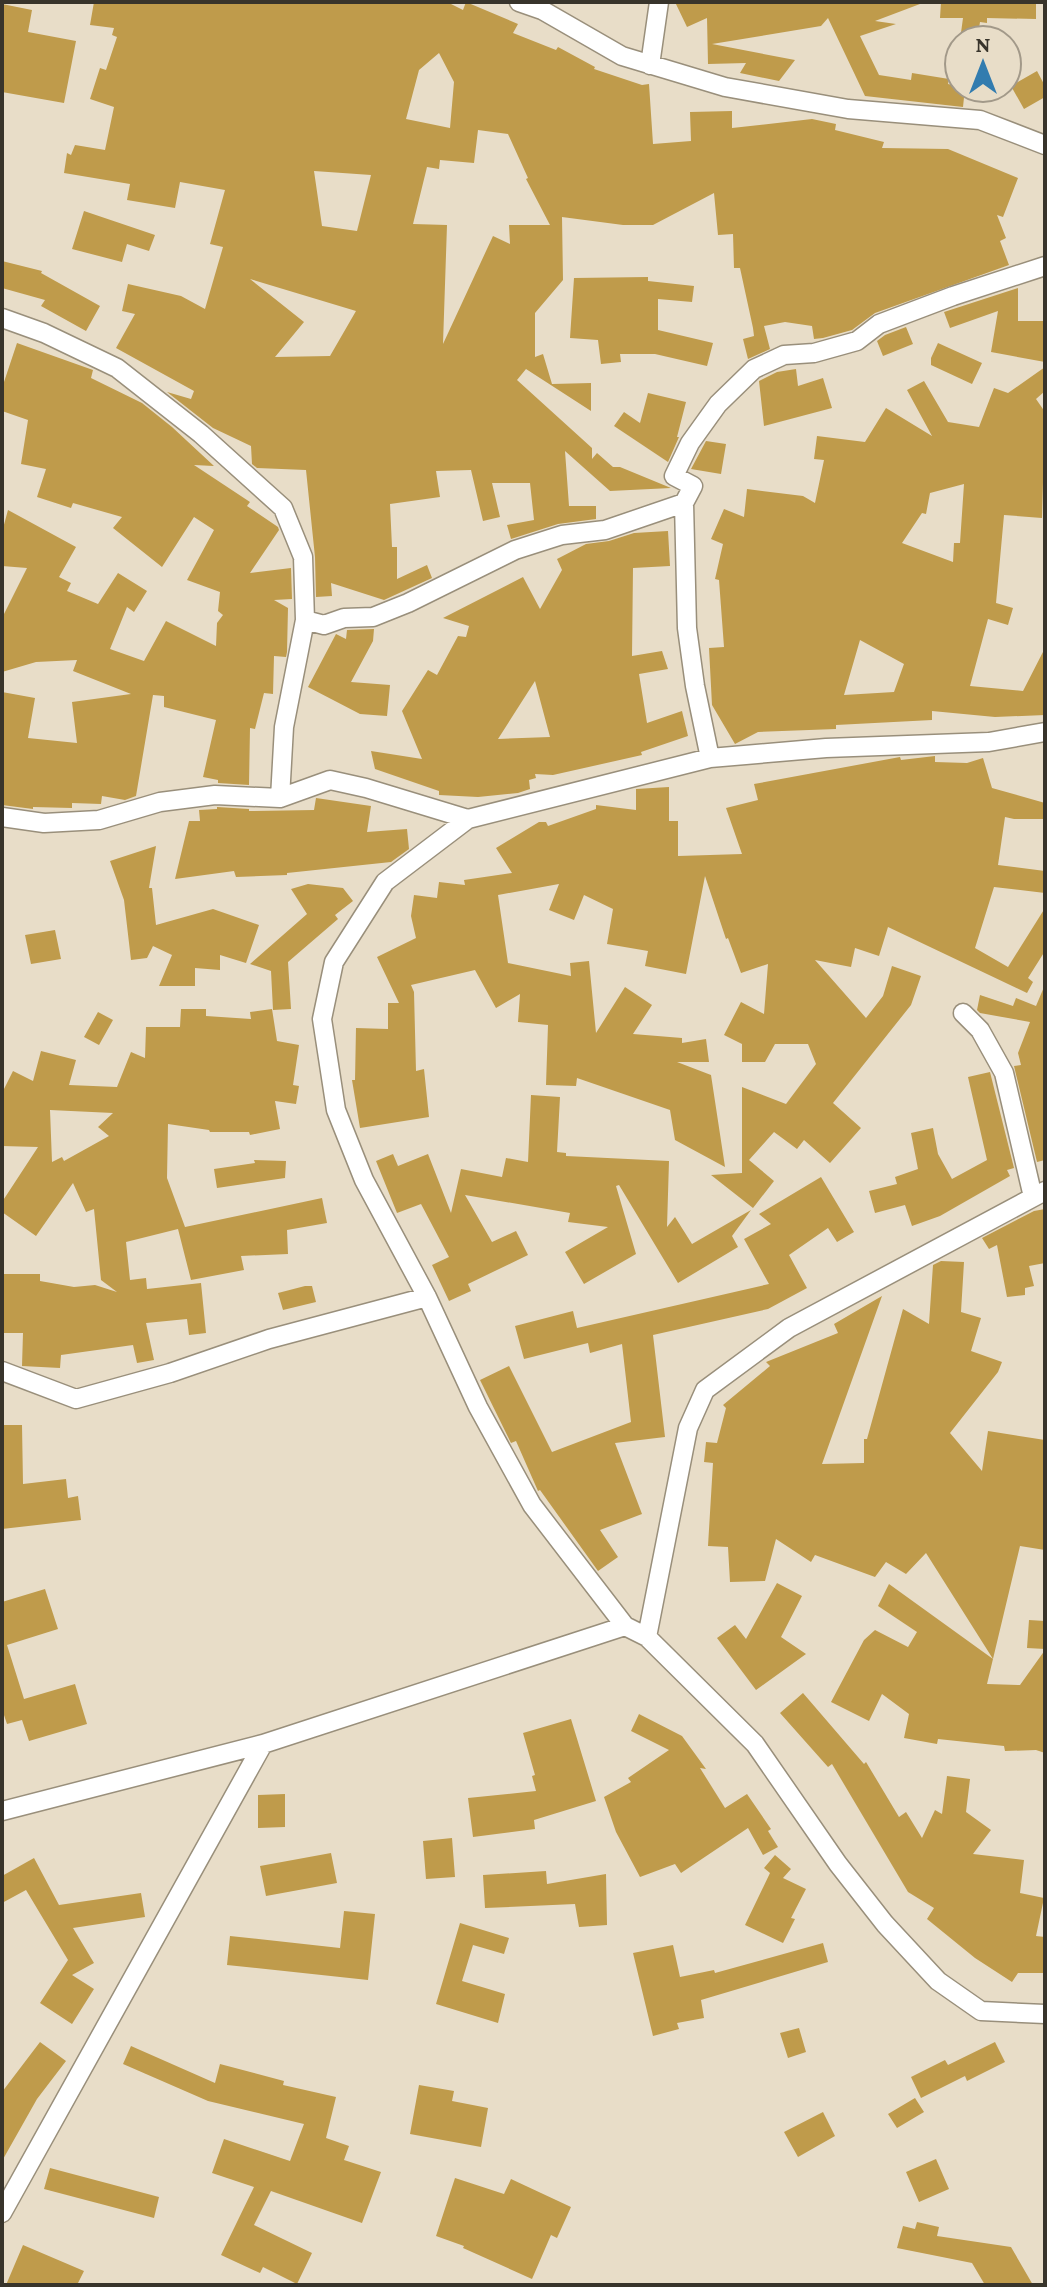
<svg xmlns="http://www.w3.org/2000/svg" width="1047" height="2287" font-family="'Crimson Pro',serif">
<style>
.building{fill:#bf9b4b;fill-rule:evenodd}
.lines{fill:none;stroke-linecap:round;stroke-linejoin:round}
.minor-casing{stroke:#998f7b;stroke-width:21}
.minor{stroke:#fff;stroke-width:18}
</style>
<rect width="100%" height="100%" fill="#e8ddc8"/>
<!-- building -->
<path class="building" d="M94,2H447L463,10L466,2L518,24L513,33L556,50L558,47L595,67L594,69L642,85L649,84L653,144L691,141L690,112L732,111V128L812,119L836,124L835,130L884,142L882,148L948,149L1018,178L1003,217L997,215L1006,238L1000,241L1009,265L875,313L852,330L823,338L814,339L812,326L785,322L764,326L770,349L748,359L743,339L754,336L753,328L740,268H734L733,234L718,235L714,193L653,225H623L562,217L563,280L535,313V357L543,354L552,384L591,383V411L526,369L517,380L592,448V459L597,453L613,467H620L671,488L610,491L565,451L569,506H596V519L558,524L511,539L507,525L534,520L530,483H492L500,517L483,521L471,470L436,471L440,497L390,504L392,547H397V579L427,565L432,578L384,600L331,583L332,596L316,597L315,557L306,470L257,468L252,464L251,446L213,428L167,392L191,399L194,391L116,348L135,314L122,311L128,284L181,296L205,309L223,247L210,244L225,190L180,182L175,208L127,200L130,184L64,173L67,153L71,155L75,145L105,150L114,107L90,99L100,68L106,70L117,37L112,35L114,28L90,25ZM439,53L454,82L450,128L406,119L419,70ZM478,130L508,134L528,178L526,179L550,225H509L510,244L493,236L443,344L447,225L413,224L427,167L439,169L440,160L474,163ZM314,171L371,175L357,231L322,226ZM250,279L356,311L330,356L275,357L304,322Z
M675,2H920V4L875,21L896,24L860,36L879,75L911,80L912,73L949,79L948,84L965,88L963,107L865,96L828,18L821,26L712,44L795,60L779,81L740,73L746,63L708,64L707,18L687,27Z
M941,2H1036V19L987,18V23L980,22L977,40H960L963,18H940Z
M2,4L32,10L28,32L76,41L64,103L2,92Z
M1037,71L1045,86V97L1024,109L1011,86Z
M84,211L155,235L149,251L127,244L122,262L72,249Z
M2,261L42,271L41,273L100,306L86,331L41,306L45,300L2,288Z
M648,277V281L694,286L692,302L658,299V330L713,343L707,366L655,354H620L621,362L601,364L598,340L570,338L574,278Z
M1018,288V321H1045V362L991,352L998,311L950,328L944,312Z
M906,327L913,344L883,356L877,341L885,335Z
M17,343L93,370L91,378L142,403L172,427L214,466L194,465L250,502L247,506L278,527L279,530L250,573L291,568L292,599L274,600L288,608L287,652L286,657L274,656L273,694L264,693L255,729L250,728L249,785L218,783V780L203,777L216,720L164,707V696L153,695L136,796L125,800L102,796L101,804L72,803V808L33,807V809L2,805V692L35,698L28,738L77,743L72,702L131,694L73,671L77,660L36,662L2,672V618L27,568L2,566V532L8,510L76,547L59,577L71,583L67,591L98,604L118,573L147,591L134,612L127,607L110,649L144,661L166,621L216,646L217,623L223,615L218,611L220,592L187,580L214,530L194,517L162,567L113,528L122,517L73,503L71,508L37,497L46,469L21,464L28,420L2,411V388Z
M938,343L982,363L972,384L931,365V358Z
M1045,367V391L1036,399L1045,412L1042,518L1004,515L996,603L1013,608L1008,625L988,619L970,686L1023,691L1045,648V715L995,717L932,711V720L836,725V729L758,732L735,744L712,705L709,648L724,647L719,580L715,579L723,544L711,539L724,509L744,517L747,489L803,496L815,503L824,460L814,459L817,436L865,442L886,408L932,436L907,390L924,381L948,422L979,427L994,388L1008,393ZM964,484L960,543H954L953,562L902,543L922,513L926,514L930,493ZM860,640L904,664L894,692L844,695Z
M796,369L798,386L823,378L832,408L764,426L759,381L777,372Z
M648,393L686,402L677,437H679L668,462L614,426L624,412L640,423Z
M706,441L726,444L721,474L691,469Z
M668,531L670,566L633,568L632,656L662,651L668,669L639,674L647,723L682,711L688,736L641,752L642,755L553,775L535,774L536,778L529,780L530,789L518,793L478,797L439,795V791L375,769L371,751L422,759L402,711L428,670L437,675L458,636L466,637L469,626L443,618L523,577L540,609L562,570L557,559L586,544L609,541L634,533ZM535,681L550,737L498,739Z
M374,629L373,641L351,682L390,685L387,716L360,714L308,687L336,634L346,639L347,630Z
M935,756V762L967,763L983,758L992,788L1045,803V819H1014L1005,817L998,865L1045,871V893L994,887L975,948L1008,967L1045,908V951L1028,978L1033,982L1027,993L888,927L879,956L855,948L851,967L815,960L866,1018L883,996L892,966L921,976L911,1005L833,1103L861,1128L830,1163L804,1140L797,1149L774,1132L749,1160L774,1181L753,1208L711,1175L742,1173V1087L786,1104L816,1064L808,1044H775L765,1062H742V1044L724,1035L741,1002L764,1014L768,964L741,973L728,938L726,939L705,876L686,974L645,966L648,951L607,944L613,909L584,895L574,920L549,910L559,884L498,895L508,963L571,976L570,963L589,961L596,1033L625,987L652,1005L633,1034L682,1038V1043L706,1039L709,1062H677L711,1075L725,1167L675,1140L670,1110L577,1078L576,1086L546,1085L548,1025L518,1022L520,994L496,1008L475,970L411,985L414,992L416,1071L424,1069L429,1117L360,1128L352,1080H355L356,1028L388,1029V1003H399L377,957L416,938L411,916L414,895L437,898L439,882L465,885L464,880L512,873L496,848L539,822H546L548,826L596,809V805L636,810V789L669,787V821H678V856L742,854L726,808L758,800L754,784L900,757L901,760Z
M316,798L371,806L367,832L407,829L409,849L391,862L287,873V875L236,877L234,871L175,879L189,821H200L199,810L217,809V807L249,809V811L314,810Z
M156,846L149,888H152L156,925L213,909L259,925L246,963L220,955V970L195,968V986H159L172,955L153,946L147,958L131,960L124,900L110,861Z
M308,884L343,888L353,901L335,915L338,919L288,962L291,1009L273,1010L271,971L250,964L307,914L291,889Z
M55,930L61,959L31,964L25,935Z
M1044,987L1045,1160L1037,1162L1014,1066L1021,1065L1018,1053L1030,1022L980,1013L977,1010L980,995L1013,1006L1016,998L1036,1006Z
M181,1009H206V1016L251,1019L250,1012L272,1009L277,1041L299,1045L293,1085L299,1086L296,1104L275,1101L280,1129L250,1135L249,1132H210L209,1130L168,1124L167,1178L185,1227L322,1198L327,1223L287,1230L288,1254L241,1256L244,1270L191,1280L178,1229L126,1242L130,1280L146,1278L147,1289L201,1283L206,1333L189,1335L187,1319L146,1323L154,1360L137,1363L133,1345L61,1355L60,1368L22,1366L23,1333H2V1274H40V1281L74,1287L95,1285L117,1292L101,1280L94,1209L86,1212L73,1183L36,1236L2,1212V1202L38,1147L2,1146V1093L13,1071L33,1081L41,1051L76,1060L69,1085L117,1087L131,1052L145,1058L146,1027H180ZM50,1110L113,1113L98,1127L109,1136L64,1161L62,1157L52,1162Z
M98,1012L113,1020L99,1045L84,1037Z
M990,1072L1014,1168L1007,1170L1010,1176L940,1216L912,1226L905,1205L875,1213L869,1191L897,1184L895,1177L918,1169L911,1133L933,1128L938,1154L952,1179L987,1160L968,1077Z
M531,1095L560,1097L557,1152L566,1153V1156L669,1161L667,1227L675,1217L692,1244L751,1210L732,1236L738,1247L678,1283L619,1185L616,1186L636,1254L584,1284L565,1252L608,1227L568,1222L570,1213L465,1195L492,1242L516,1231L528,1255L468,1284L471,1291L449,1301L432,1265L449,1257L421,1204L397,1213L376,1161L393,1154L398,1166L428,1154L451,1213L461,1169L502,1177L506,1158L528,1162Z
M254,1160L286,1161L285,1178L217,1188L214,1169L255,1163Z
M821,1177L854,1232L837,1242L828,1228L789,1255L807,1288L768,1309L653,1335L665,1437L615,1443L642,1514L600,1530L618,1557L598,1571L540,1490L538,1491L516,1441L511,1443L480,1380L509,1366L552,1452L631,1422L622,1344L590,1353L588,1343L524,1359L515,1326L573,1311L577,1328L769,1284L744,1239L771,1224L759,1214Z
M1045,1209V1263L1029,1266L1034,1286L1025,1288V1295L1007,1297L997,1245L989,1249L982,1238L1034,1211Z
M941,1261L964,1262L961,1312L981,1318L971,1351L1002,1362L998,1372L950,1433L982,1471L988,1431L1045,1440V1550L1020,1546L987,1684L1020,1685L1045,1650V1753L1036,1750L1005,1751L1004,1746L938,1739L937,1744L904,1738L909,1714L882,1694L869,1721L831,1702L864,1640L875,1630L908,1647L917,1632L878,1606L889,1584L993,1659L926,1553L906,1574L886,1562L875,1577L815,1555L811,1562L776,1539L765,1581L730,1582L728,1547L708,1546L713,1463L704,1462L706,1442L717,1443L726,1408L723,1405L770,1366L766,1362L838,1333L834,1324L882,1296L822,1464L864,1463V1439H867L903,1309L929,1324L933,1265Z
M305,1286H312L316,1302L283,1310L278,1293Z
M2,1425H22L23,1484L66,1479L68,1498L78,1496L81,1520L2,1529Z
M777,1583L802,1596L781,1637L806,1654L756,1690L717,1638L735,1625L746,1639Z
M45,1589L58,1629L7,1645L24,1699L75,1684L87,1724L29,1741L22,1720L7,1724L2,1709V1602Z
M1029,1620L1045,1621V1649L1027,1648Z
M803,1693L864,1764L866,1762L899,1817L906,1812L922,1838L935,1810L942,1814L947,1776L970,1779L966,1812L991,1830L973,1854L1024,1860L1020,1893L1044,1898L1036,1936L1045,1937V1973H1018L1012,1982L975,1958L927,1919L934,1908L908,1892L832,1764L828,1767L780,1713Z
M639,1714L682,1736L706,1769L700,1768L725,1808L747,1794L771,1829L768,1831L778,1847L763,1855L748,1828L681,1873L675,1864L640,1877L616,1832L604,1797L631,1782L628,1778L669,1750L631,1731Z
M571,1719L596,1801L534,1820L535,1829L473,1837L468,1798L536,1791L532,1776L535,1775L523,1733Z
M285,1794V1827L258,1828V1795Z
M452,1838L455,1877L426,1879L423,1841Z
M331,1853L337,1883L266,1896L260,1866Z
M775,1855L791,1869L783,1878L806,1889L791,1918L795,1919L783,1943L745,1925L770,1873L764,1868Z
M34,1858L59,1905L141,1893L145,1917L73,1928L94,1963L72,1975L94,1989L72,2024L40,2003L68,1960L26,1890L2,1903V1876Z
M546,1871L547,1884L606,1874L607,1925L579,1927L575,1904L485,1908L483,1875Z
M344,1911L375,1914L368,1980L227,1965L230,1936L340,1948Z
M460,1923L509,1938L504,1954L473,1945L462,1981L505,1994L498,2023L436,2004Z
M823,1943L828,1962L701,2000L704,2018L677,2023L679,2029L653,2036L633,1953L673,1945L680,1977L714,1970L715,1973Z
M799,2028L806,2052L788,2058L780,2033Z
M40,2042L66,2061L37,2099L2,2161V2092Z
M995,2042L1005,2062L967,2081L965,2076L921,2098L911,2077L945,2060L948,2065Z
M131,2046L215,2083L220,2064L284,2081L283,2085L336,2097L326,2138L349,2146L344,2160L381,2172L362,2223L271,2191L254,2225L312,2253L297,2284L263,2267L260,2273L221,2255L254,2187L212,2173L224,2139L290,2161L304,2124L208,2101L123,2064Z
M419,2085L454,2091L452,2101L488,2108L481,2147L410,2134Z
M915,2098L924,2112L897,2128L888,2114Z
M823,2112L835,2136L798,2157L784,2132Z
M936,2159L949,2189L919,2202L906,2172Z
M50,2168L159,2197L154,2218L44,2189Z
M455,2178L504,2194L511,2179L571,2207L557,2238L551,2235L532,2279L463,2248L464,2246L436,2236Z
M917,2222L939,2227L937,2236L1011,2247L1033,2285H985L972,2263L897,2248L903,2226L915,2229Z
M23,2245L84,2271L77,2285H6Z"/>
<g class="lines">
<defs>
<path id="minor" d="M519,2L542,10L622,56L725,87L848,109L980,120L1045,145
M650,65L659,2
M2,318L44,333L117,368L201,434L283,508L303,557L305,620L284,727L280,798
M684,503L687,628L695,686L710,758
M305,620L324,625L344,618L373,617L408,603L515,550L562,535L605,530L684,503L693,486L674,476L690,443L718,404L754,369L784,355L814,353L857,341L879,324L953,296L1045,266
M2,817L44,823L99,820L160,802L215,795L280,798L330,780L366,788L468,819
M963,1013L980,1030L1004,1073L1033,1197
M2,1371L76,1399L170,1373L269,1339L427,1297
M625,1626L532,1505L478,1407L427,1297L364,1180L336,1110L322,1019L334,962L385,882L468,819L710,758L826,748L989,742L1045,732
M647,1637L755,1744L838,1864L885,1924L938,1981L981,2011L1045,2014
M2,1811L263,1744
M2,2213L263,1744L625,1626L647,1637L688,1428L705,1390L789,1328L1045,1191"/>
</defs>
<!-- minor casing -->
<use href="#minor" class="minor-casing"/>
<!-- minor -->
<use href="#minor" class="minor"/>
</g>
<!-- border -->
<rect width="1047" height="2287" fill="none" stroke="#38342b" stroke-width="8"/>
<!-- north arrow -->
<g transform="translate(983 64)"><circle r="38" fill="#e8ddc8" stroke="#a29989" stroke-width="2"/>
<path d="M0-6L14 30L0 20L-14 30Z" fill="#327caf"/>
<text y="-12" font-size="22" font-weight="bold" text-anchor="middle" fill="#38342b">N</text>
</g>
</svg>
